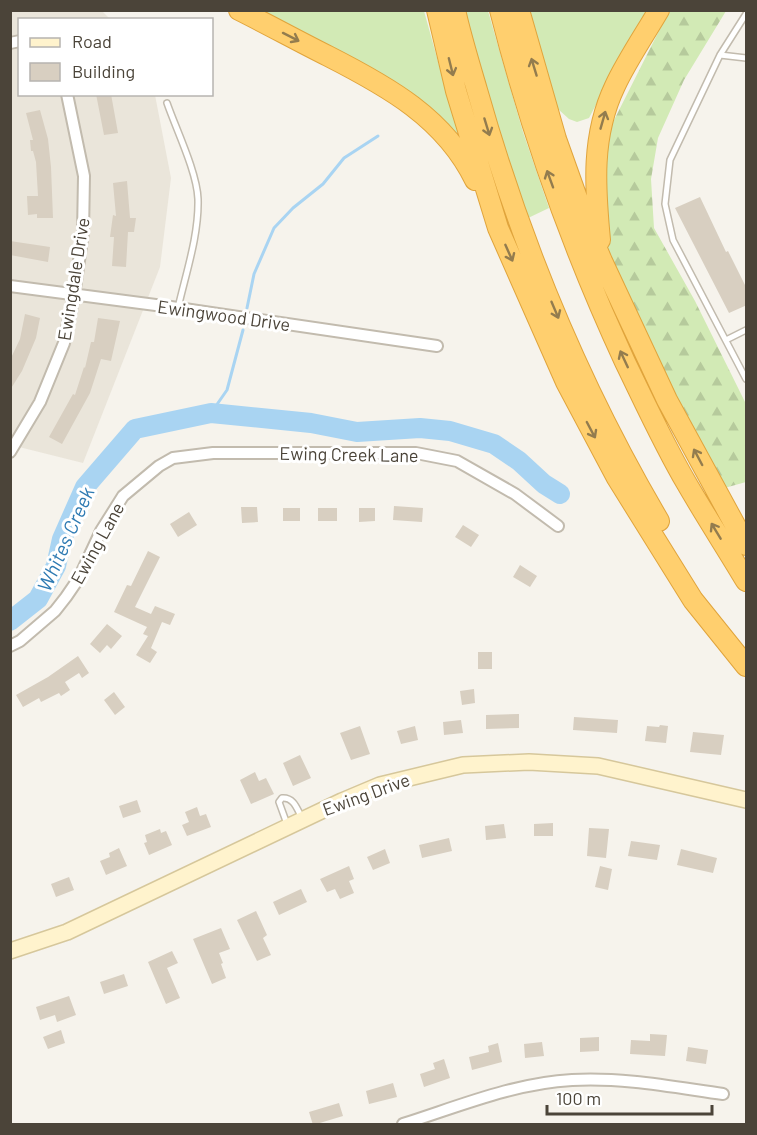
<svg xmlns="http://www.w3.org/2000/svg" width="757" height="1135" font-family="Barlow,sans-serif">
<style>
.residential{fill:#eae5da}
.grass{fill:#d2eab5}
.forest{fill:url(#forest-firs)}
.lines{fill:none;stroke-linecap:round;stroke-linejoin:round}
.stream{stroke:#a9d4f2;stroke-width:3}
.river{stroke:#a9d4f2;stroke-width:20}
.building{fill:#d8cfc1}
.lane-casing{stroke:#c2bbae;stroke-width:8}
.street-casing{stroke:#c2bbae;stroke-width:14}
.secondary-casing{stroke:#d6c79b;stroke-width:18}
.highway-casing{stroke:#e0a43c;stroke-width:22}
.lane{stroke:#fff;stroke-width:5}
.street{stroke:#fff;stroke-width:10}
.secondary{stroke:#fff3cd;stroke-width:15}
.highway{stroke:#ffcf6e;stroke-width:20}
.oneway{stroke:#937c4e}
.labels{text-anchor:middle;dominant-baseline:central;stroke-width:6;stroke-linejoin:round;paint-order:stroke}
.street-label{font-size:18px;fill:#4b4439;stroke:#fff}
.water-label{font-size:20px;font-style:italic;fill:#2e7ab2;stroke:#fff}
</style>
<defs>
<pattern id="forest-firs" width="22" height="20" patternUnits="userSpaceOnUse" patternTransform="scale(1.5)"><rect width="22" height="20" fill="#d2eab5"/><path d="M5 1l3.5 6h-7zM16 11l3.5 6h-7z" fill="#b6ca9c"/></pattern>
</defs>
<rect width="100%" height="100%" fill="#f6f3ec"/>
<!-- residential -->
<path class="residential" d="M10,11H102L110,19L20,20V94L155,95L171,178L160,267L83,463L11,445Z"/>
<!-- grass -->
<path class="grass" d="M252,11H424L459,137H457Z
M463,11H488L523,132L549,208L526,219Z
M530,11H650L608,82L589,118L577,122L569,119L558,109Z"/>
<!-- forest -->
<path class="forest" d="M669,11H726L684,80L658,138L651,179L654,228L695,301L746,404V482L721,489L688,428L610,258L602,221L607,134Z"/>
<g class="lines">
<!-- stream -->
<path class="stream" d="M247,308L254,274L274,228L293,208L323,184L344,158L378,136
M211,413L227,390L243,330"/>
<!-- river -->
<path class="river" d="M10,621L38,599L56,566L62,539L85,487L135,429L211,413L311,423L357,432L420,428L450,431L494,444L519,461L544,484L560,494"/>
</g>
<!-- building -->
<path class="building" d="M96,94H111L118,133L104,135Z
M40,110L48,139L51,167L53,218H37V214L28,215L27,196H38L36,162L33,151H31L30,140H33L26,113Z
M127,181L130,218H136L134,232H128L126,267L112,266L114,237H110L113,215L116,216L113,183Z
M700,197L726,252L728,251L747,289V305L729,313L675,208Z
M10,241L50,247L48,262L10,255Z
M25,314L40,318L36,338L22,371L10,390V360L20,339Z
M98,318L120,321L111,361L101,359L90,393L62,444L49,437L73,394L75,395L84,367L85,368L91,342H94Z
M394,506L423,508L422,522L393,520Z
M241,507H257L258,522L242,523Z
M283,508H300V521H283Z
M318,508H337V521H318Z
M359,508H375V521L359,522Z
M189,512L197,525L178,537L170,524Z
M463,525L479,535L471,547L455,537Z
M148,551L160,557L135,607L151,614L155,606L175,614L170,625L162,622L151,648L157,652L150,663L136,655L148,636L143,634L147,627L114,612L127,585L131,586Z
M520,565L537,576L530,587L513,577Z
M107,624L122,636L111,649L107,645L100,653L90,644Z
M478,652H492V669H478Z
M78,656L89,673L82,678L79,673L65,682L70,690L61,696L59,693L41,702L39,698L23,707L16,695L48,677Z
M474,689L475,703L462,705L460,691Z
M114,692L125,707L115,715L104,700Z
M519,714V728L486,729V715Z
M574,717L618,720L617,733L573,730Z
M461,720L463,733L444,735L443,722Z
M660,725L668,726L666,743L645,741L647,726L659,727Z
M360,726L370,754L351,760L340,733Z
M415,726L418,740L401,744L397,731Z
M693,732L724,735L721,755L690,752Z
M300,755L311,778L293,786L283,763Z
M255,772L259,781L266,778L274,794L251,804L240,780Z
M137,800L141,812L123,818L119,806Z
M197,807L200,816L206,814L211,827L187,836L182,825L189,822L185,812Z
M553,823V836H534V824Z
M504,824L506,838L486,840L485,826Z
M589,828L609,829L606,858L587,856Z
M160,829L161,833L166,831L172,845L149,855L144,843L147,842L145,835Z
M449,838L452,851L422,858L419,845Z
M631,841L660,845L657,860L628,856Z
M119,848L127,866L106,875L100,861L110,857L109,853Z
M385,849L390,863L373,870L367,857Z
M681,849L717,858L713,873L677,865Z
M349,866L354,879L349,881L354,893L340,899L335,889L327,892L320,879Z
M600,866L612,869L608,890L595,887Z
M69,877L74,890L56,897L51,884Z
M301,889L307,902L279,915L273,902Z
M256,911L267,935L263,938L271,955L257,961L237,920Z
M221,928L230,949L219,953L223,963L221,964L226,978L212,984L193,939Z
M172,951L178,963L167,968L180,998L166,1004L148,962Z
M124,974L128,986L104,994L100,982Z
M69,996L76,1015L57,1022L55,1015L40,1020L36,1007Z
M61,1030L65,1043L48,1049L43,1037Z
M650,1034L667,1035L665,1056L630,1054L631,1040L650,1041Z
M599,1037V1051L580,1052V1038Z
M542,1042L544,1056L525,1058L524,1044Z
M498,1043L502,1062L472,1070L469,1057L489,1052L488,1046Z
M688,1047L708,1050L706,1064L686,1061Z
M444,1059L450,1078L424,1087L420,1074L435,1069L433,1063Z
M393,1083L397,1097L369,1104L366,1091Z
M339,1103L343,1116L313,1125L309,1112Z"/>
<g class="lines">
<defs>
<path id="lane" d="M746,14L720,55L670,160L665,204L673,240L746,379
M720,55L746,58
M167,103C176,129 197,172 198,199C199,235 186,273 178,308
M726,340L746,330
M287,824L279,802L282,798C294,797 297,809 302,818"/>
<path id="street" d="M10,43L20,41
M10,286L171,307L437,346
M10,452L40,402L64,343L74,295L83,233L84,176L67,94
M10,646L20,641L55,611L66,597L79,578L101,531L123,496L159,466L173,458L213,453H416L457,461L515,494L558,526
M403,1124C457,1107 514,1083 572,1080C622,1077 673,1087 723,1094"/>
<path id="secondary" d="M10,951L67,932L342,801L380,785L463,765L529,762L598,766L746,800"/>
<path id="highway" d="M239,10C269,25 298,41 328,56C387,86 445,118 475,180
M437,10L456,91L498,228L566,382L617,478L693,600L746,666
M455,10C461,37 469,63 477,90C519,239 580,387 659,521
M500,10C531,132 572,248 625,362C645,403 664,445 687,484C706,517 727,549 746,581
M519,10L556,139L586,223L602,261L667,400L746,545
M600,240C595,187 591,136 615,86C626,62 645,34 659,10"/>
</defs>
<!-- lane casing -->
<use href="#lane" class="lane-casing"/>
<!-- street casing -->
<use href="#street" class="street-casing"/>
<!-- secondary casing -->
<use href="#secondary" class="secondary-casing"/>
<!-- highway casing -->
<use href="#highway" class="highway-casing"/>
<!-- lane -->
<use href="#lane" class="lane"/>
<!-- street -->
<use href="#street" class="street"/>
<!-- secondary -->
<use href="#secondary" class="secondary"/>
<!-- highway -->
<use href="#highway" class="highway"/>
</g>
<!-- one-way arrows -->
<defs><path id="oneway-shaft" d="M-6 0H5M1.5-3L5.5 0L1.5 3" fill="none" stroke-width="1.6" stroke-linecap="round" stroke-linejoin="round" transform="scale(1.5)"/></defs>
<g class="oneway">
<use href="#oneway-shaft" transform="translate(291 37) rotate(27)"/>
<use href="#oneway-shaft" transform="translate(451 67) rotate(76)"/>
<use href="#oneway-shaft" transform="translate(534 67) rotate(-107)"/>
<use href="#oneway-shaft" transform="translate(603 120) rotate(-74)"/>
<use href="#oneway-shaft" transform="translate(487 127) rotate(73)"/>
<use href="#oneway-shaft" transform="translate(550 179) rotate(-110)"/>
<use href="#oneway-shaft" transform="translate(509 253) rotate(66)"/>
<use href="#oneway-shaft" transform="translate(555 310) rotate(67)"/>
<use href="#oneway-shaft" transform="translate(624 359) rotate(-115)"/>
<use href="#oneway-shaft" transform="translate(591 430) rotate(62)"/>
<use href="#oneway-shaft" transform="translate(698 457) rotate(-118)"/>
<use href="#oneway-shaft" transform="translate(716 531) rotate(-121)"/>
</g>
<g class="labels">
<!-- street labels -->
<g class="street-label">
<text transform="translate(73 279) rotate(-81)">Ewingdale Drive</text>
<text transform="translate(224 315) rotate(8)">Ewingwood Drive</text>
<text transform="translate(349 454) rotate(1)">Ewing Creek Lane</text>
<text transform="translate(97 543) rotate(-61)">Ewing Lane</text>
<text transform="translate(366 794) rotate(-20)">Ewing Drive</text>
</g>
<!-- water labels -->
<g class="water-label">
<text transform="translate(65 539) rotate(-66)">Whites Creek</text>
</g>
</g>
<!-- border -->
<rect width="757" height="1135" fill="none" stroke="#4b4439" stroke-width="24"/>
<!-- legend -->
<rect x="18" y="18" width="195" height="78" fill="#ffffff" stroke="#b7b4b0" stroke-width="1.5"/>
<rect x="30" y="38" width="30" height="9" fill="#fff3cd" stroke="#b7b4b0" stroke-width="1.5"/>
<text x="72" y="48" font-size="18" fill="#4b4439">Road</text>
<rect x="30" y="63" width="30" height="18" fill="#d8cfc1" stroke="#b7b4b0" stroke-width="1.5"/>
<text x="72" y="78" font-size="18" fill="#4b4439">Building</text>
<!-- scale -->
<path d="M547 1105v9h165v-9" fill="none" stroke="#4b4439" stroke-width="3"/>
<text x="556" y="1105" font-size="18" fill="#4b4439" stroke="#ffffff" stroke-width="4.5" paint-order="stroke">100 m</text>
</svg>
